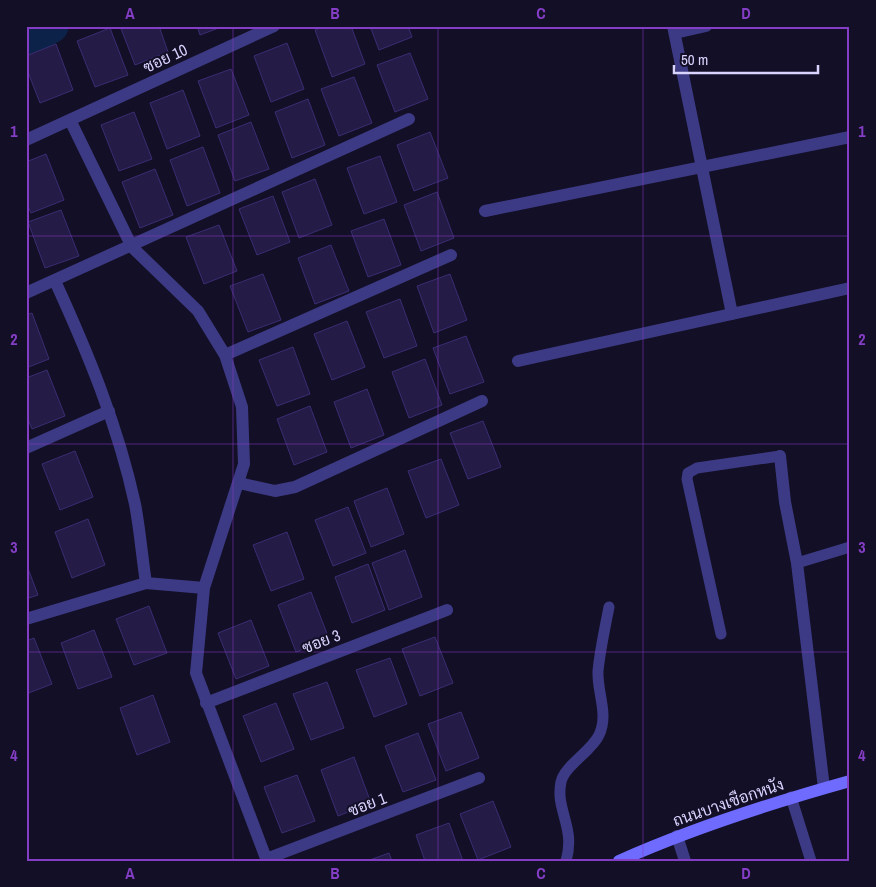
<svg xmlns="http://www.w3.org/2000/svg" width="876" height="887" font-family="'Archivo Narrow',Sarabun,sans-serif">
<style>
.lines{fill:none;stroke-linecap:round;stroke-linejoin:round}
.river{stroke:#0c2248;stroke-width:35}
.building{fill:#241b47;stroke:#3b2d73}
.lane{stroke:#3d3a85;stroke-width:11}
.street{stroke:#3d3a85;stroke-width:12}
.secondary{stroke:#6f6bff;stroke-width:12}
.grid{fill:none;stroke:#843dc5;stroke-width:1;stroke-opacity:0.55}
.labels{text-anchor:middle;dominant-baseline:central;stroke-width:4;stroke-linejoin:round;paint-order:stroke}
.street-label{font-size:16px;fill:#d9d4ff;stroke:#130f26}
.neatline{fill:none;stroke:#843dc5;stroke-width:2}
.grid-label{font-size:16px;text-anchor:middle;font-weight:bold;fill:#843dc5}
</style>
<rect width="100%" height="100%" fill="#130f26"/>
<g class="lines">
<!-- river -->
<path class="river" d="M26,40L51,26"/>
</g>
<!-- building -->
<path class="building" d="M120,26H159L168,52L135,65Z
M197,26H224L200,35Z
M325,26H351L365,64L332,77L315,30Z
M370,26H408L412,37L379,50Z
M110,28L128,75L95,87L77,41Z
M287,43L304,89L271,102L254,56Z
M56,44L73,90L40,103L26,67V56Z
M410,53L428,99L395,112L377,65Z
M231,69L249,115L216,128L198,81Z
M354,77L372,123L339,136L321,89Z
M183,90L200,136L167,149L150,103Z
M308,99L325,145L292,158L275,112Z
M134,112L152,159L119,171L101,125Z
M251,122L269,169L235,181L218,135Z
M430,132L448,178L414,191L397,145Z
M203,147L220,193L187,206L170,160Z
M46,154L64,200L31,213L26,202V162Z
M380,156L397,202L364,214L347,168Z
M155,169L173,215L140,228L122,182Z
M315,179L332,225L299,238L282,192Z
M437,192L454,238L421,251L404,205Z
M273,196L290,242L257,255L239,209Z
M61,210L79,256L45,268L28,222Z
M384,219L401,265L368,277L351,231Z
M219,225L237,271L204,284L186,237Z
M331,245L349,291L315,304L298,258Z
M263,274L281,320L248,332L230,286Z
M450,274L467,320L434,333L417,286Z
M400,299L417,346L384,358L366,312Z
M32,313L49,359L26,368V315Z
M347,321L365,367L332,380L314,334Z
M466,336L484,382L450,394L433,348Z
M293,347L310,394L277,406L259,360Z
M425,359L442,405L409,418L392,372Z
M47,370L65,416L32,429L26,415V378Z
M367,389L384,435L351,448L334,402Z
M310,406L327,452L294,465L277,419Z
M483,421L501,467L468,479L450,433Z
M75,451L93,497L60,510L42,464Z
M441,459L459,505L426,518L408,471Z
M387,488L404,534L371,547L354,501Z
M348,507L366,553L333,566L315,520Z
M88,519L105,565L72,578L55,532Z
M287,532L304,579L271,591L253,545Z
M405,550L422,597L389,610L372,563Z
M26,563L38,595L26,599Z
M368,564L385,610L352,623L335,577Z
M311,592L329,639L296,652L278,605Z
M149,606L167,653L134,665L116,619Z
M251,620L269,666L236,679L218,633Z
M94,630L112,677L78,689L61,643Z
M435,637L453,683L420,696L402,649Z
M34,638L52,684L26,694V641Z
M390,658L407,704L374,717L356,670Z
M327,682L344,728L311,740L293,694Z
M153,695L170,742L137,755L120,708Z
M276,703L294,749L261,762L243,716Z
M461,712L479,758L446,771L428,724Z
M418,733L436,780L403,792L385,746Z
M354,757L371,803L338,816L321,770Z
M297,775L315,821L282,833L264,787Z
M493,801L511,847L478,860L460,814Z
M449,823L463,861H425L416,835Z
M389,853L392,861H367Z"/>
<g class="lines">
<!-- lane -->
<path class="lane" d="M797,563L850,547
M721,634L687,479L688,473L697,468L780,456
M791,797L811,861
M566,861C576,827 555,810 561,782C564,766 592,751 599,735C609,714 597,693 598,671C600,650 605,628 609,607"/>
<!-- street -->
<path class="street" d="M673,26L732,314
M675,33L706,26
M70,120L132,247L198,311L225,355L242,407L244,464L204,588L196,673L267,861
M26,140L274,26
M485,211L850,137
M55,281C88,353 118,426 135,504C140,530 142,557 146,583
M26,293L409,119
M225,355L451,255
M518,361L850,288
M26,448L109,411
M780,456L785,502L797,563L824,788
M239,483L275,491L295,487L482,401
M26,619L146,583L204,588
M206,703L447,610
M677,836L685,861
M266,859L479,778"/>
<!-- secondary -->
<path class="secondary" d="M619,861C693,828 771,803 850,781"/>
</g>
<!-- grid -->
<path class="grid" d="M233,26V861M438,26V861M643,26V861M26,236H850M26,444H850M26,652H850"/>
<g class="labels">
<!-- street labels -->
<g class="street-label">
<text transform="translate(165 58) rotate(-25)">ซอย 10</text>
<text transform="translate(321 641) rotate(-21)">ซอย 3</text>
<text transform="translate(728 802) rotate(-19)">ถนนบางเชือกหนัง</text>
<text transform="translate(367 804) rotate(-21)">ซอย 1</text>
</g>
</g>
<!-- border -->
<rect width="876" height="887" fill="none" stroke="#130f26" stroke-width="55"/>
<!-- scale -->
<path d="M674 65v8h144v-8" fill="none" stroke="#d9d4ff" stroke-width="2.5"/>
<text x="681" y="65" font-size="15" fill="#d9d4ff" stroke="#130f26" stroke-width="4" paint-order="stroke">50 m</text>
<rect x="28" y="28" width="820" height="832" class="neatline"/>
<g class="grid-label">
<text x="130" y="19">A</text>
<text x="335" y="19">B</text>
<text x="541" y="19">C</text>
<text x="746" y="19">D</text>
<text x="14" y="137">1</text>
<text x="862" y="137">1</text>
<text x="14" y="345">2</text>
<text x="862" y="345">2</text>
<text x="14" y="553">3</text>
<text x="862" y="553">3</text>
<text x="14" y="761">4</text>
<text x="862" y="761">4</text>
<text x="130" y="879">A</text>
<text x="335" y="879">B</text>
<text x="541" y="879">C</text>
<text x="746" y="879">D</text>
</g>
</svg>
